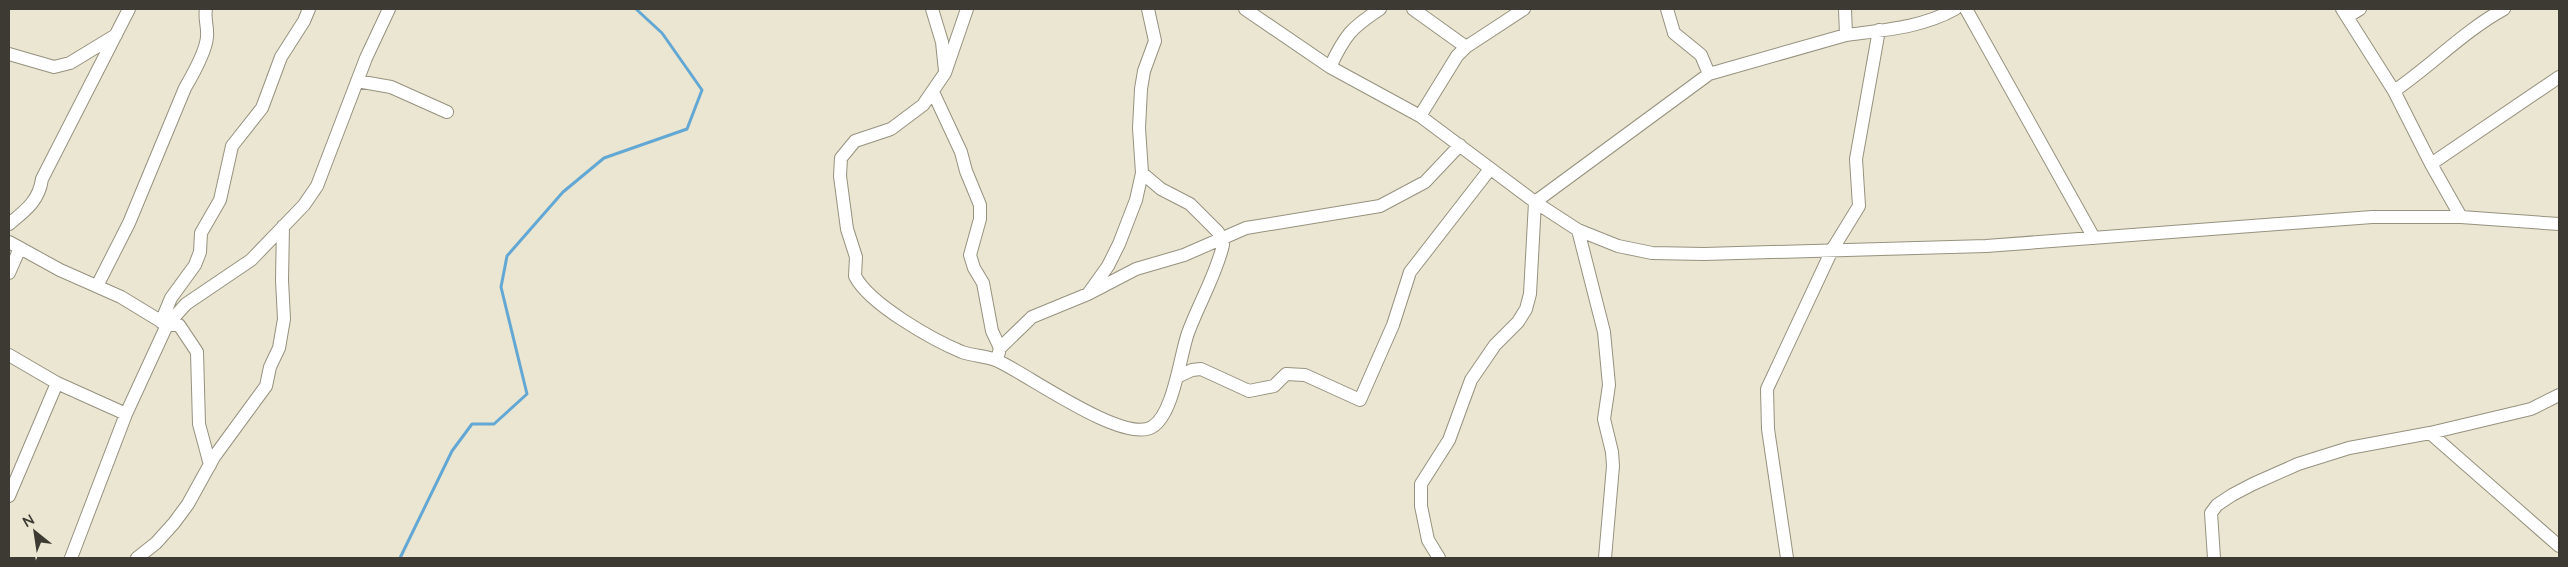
<svg xmlns="http://www.w3.org/2000/svg" width="2568" height="567" font-family="Lato,sans-serif">
<style>
.lines{fill:none;stroke-linecap:round;stroke-linejoin:round}
.stream{stroke:#63a8d4;stroke-width:3}
.minor-casing{stroke:#96927f;stroke-width:14}
.minor{stroke:#fff;stroke-width:12}
</style>
<rect width="100%" height="100%" fill="#eae6d1"/>
<g class="lines">
<!-- stream -->
<path class="stream" d="M400,558L452,451L472,424H494L527,394L501,287L507,256L563,192L604,158L687,129L702,90L662,33L636,9"/>
<defs>
<path id="minor" d="M932,9L942,42L945,71
M967,9L945,73L923,105L891,129L855,141L841,158L840,176L847,229L856,257L855,276C869,304 933,340 962,352C973,356 988,356 998,361C1027,374 1123,444 1152,427C1174,414 1180,355 1188,333C1199,303 1216,275 1223,245L1218,232L1190,204L1161,189L1142,173
M1245,9L1330,67L1420,116L1535,202L1578,230L1618,246L1652,253L1704,254L1986,246L2372,217H2461L2559,224
M1413,9L1466,47
M1966,9L2094,238
M2342,9L2394,91L2431,164L2461,217
M2347,17L2360,9
M1846,35C1883,30 1921,28 1955,9
M9,54L54,67L70,63L116,35
M1330,67C1345,35 1351,28 1380,9
M1709,74L1846,35L1845,9
M357,81L391,87L447,112
M2394,91C2432,65 2464,31 2504,9
M933,92L961,152L966,171L980,205V219L970,255L974,268L983,283L992,331L1000,348
M1420,116L1457,56L1466,47L1524,9
M2431,164L2559,77
M9,224C25,211 39,201 42,179L129,9
M1578,230L1604,332L1609,385L1604,419L1612,452L1613,466L1605,558
M9,242L20,248
M9,273L20,248L60,270L121,297L167,325H179L197,352L199,424L210,465
M97,286L129,223L185,88C192,76 206,51 207,37C208,26 204,19 206,9
M1088,294L1136,269L1184,255L1246,228L1380,206L1425,182L1460,145
M161,322L171,298L195,265L200,252L201,233L220,200L232,146L262,108L281,57L304,21L309,9
M9,355L57,383
M997,360L1000,348L1032,317L1088,294L1108,266L1119,244L1136,200L1142,173L1139,128L1141,89L1144,71L1155,41L1148,9
M1179,376L1192,370L1201,369L1249,391L1274,386L1286,374L1305,375L1360,400L1393,325L1410,272L1490,169
M2430,433L2559,546
M9,496L57,383L126,414L167,325L186,304L251,260L304,205L317,186L366,58L389,9
M71,558L126,414
M137,558L156,543L174,523L188,504L214,457L266,386L270,367L279,348L284,319L282,280L283,226
M1439,558L1428,540L1421,506V484L1449,440L1471,380L1495,345L1518,322L1526,309L1530,294L1535,202L1709,74L1701,55L1674,33L1667,9
M1787,558L1768,429L1767,389L1832,250L1859,206L1856,159L1879,30
M2214,558L2211,513L2217,505L2232,495L2253,484L2298,464L2349,448L2430,433L2531,409L2559,395"/>
</defs>
<!-- minor casing -->
<use href="#minor" class="minor-casing"/>
<!-- minor -->
<use href="#minor" class="minor"/>
</g>
<!-- border -->
<rect width="2568" height="567" fill="none" stroke="#3c3a32" stroke-width="20"/>
<!-- north arrow -->
<g transform="translate(35 532) rotate(330)" stroke="#eae6d1" stroke-width="4" paint-order="stroke">
<path d="M0-4L9 19L0 12L-9 19Z" fill="#3c3a32"/>
<text y="-8" font-size="14" font-weight="bold" text-anchor="middle" fill="#3c3a32">N</text>
</g>
</svg>
